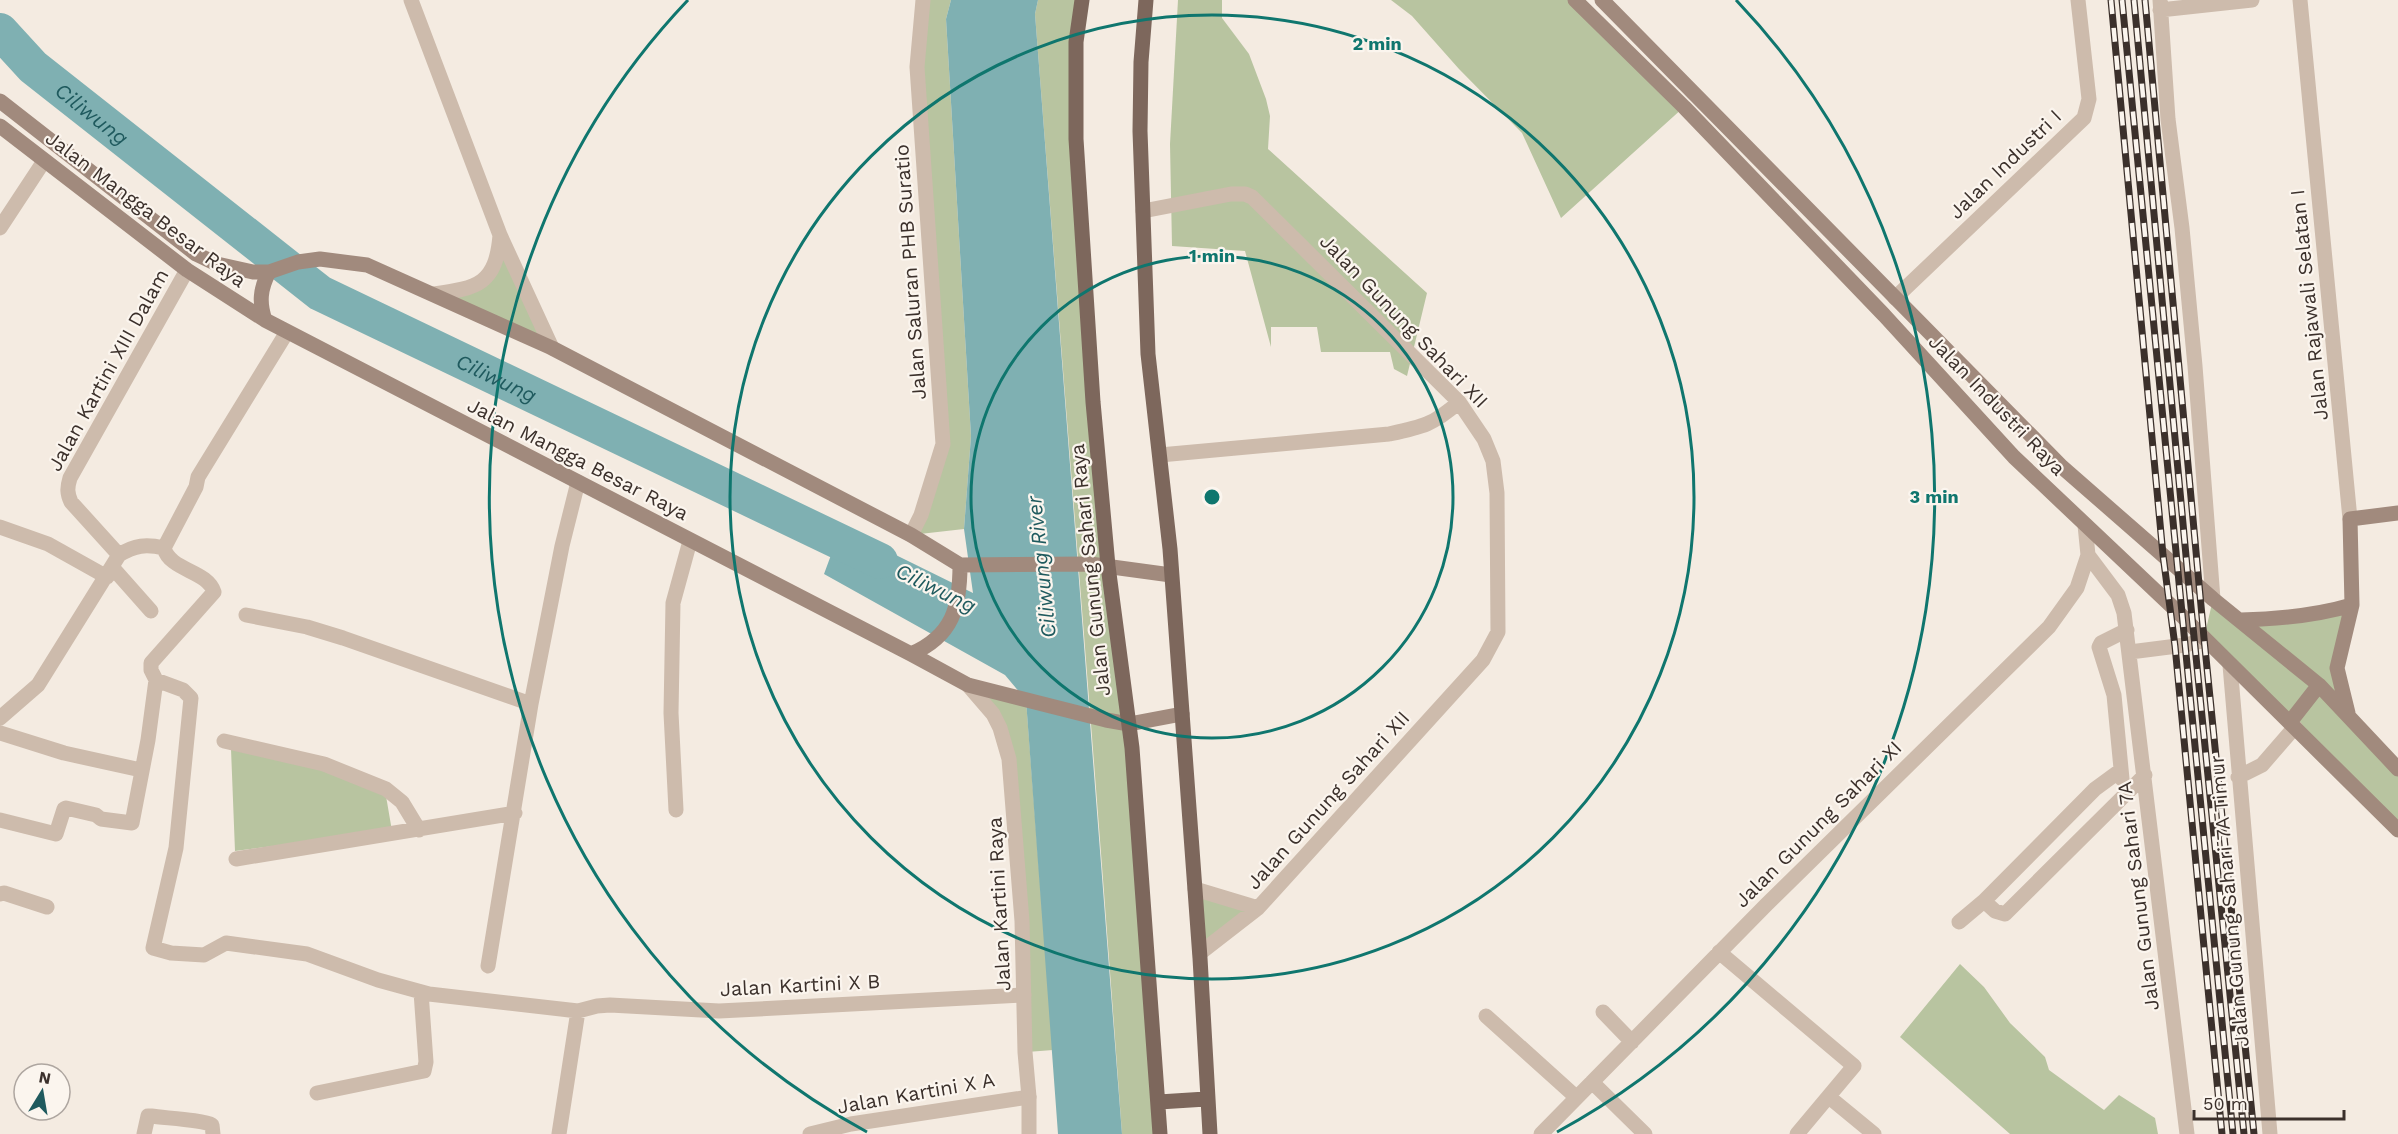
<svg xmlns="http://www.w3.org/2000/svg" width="2398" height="1134" font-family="'Work Sans',sans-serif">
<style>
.green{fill:#b8c4a0}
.water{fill:#7fb0b2}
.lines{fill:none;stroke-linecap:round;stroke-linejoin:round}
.river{stroke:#7fb0b2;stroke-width:36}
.minor{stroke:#cdbbac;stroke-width:15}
.tertiary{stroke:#cdbbac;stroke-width:15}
.secondary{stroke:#a18a7d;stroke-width:15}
.primary{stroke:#7d675c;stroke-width:15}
.rail-casing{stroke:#3b302b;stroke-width:7}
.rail{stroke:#fbf5ee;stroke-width:4.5;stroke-dasharray:14;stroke-linecap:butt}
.ring{fill:none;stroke:#0f766e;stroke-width:3}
.labels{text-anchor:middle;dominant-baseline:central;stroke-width:4.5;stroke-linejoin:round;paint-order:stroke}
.street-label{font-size:20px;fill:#3b302b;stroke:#fbf5ee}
.water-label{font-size:21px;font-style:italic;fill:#1f5a5e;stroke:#fbf5ee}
.centre{fill:#0f766e;stroke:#fbf5ee;stroke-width:3}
.ring-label{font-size:18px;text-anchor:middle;font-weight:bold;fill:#0f766e;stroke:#fbf5ee;stroke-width:4.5;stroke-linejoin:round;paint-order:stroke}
</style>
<rect width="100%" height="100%" fill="#f4ebe1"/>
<!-- green -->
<path class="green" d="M923,0H951L946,19L971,436L964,529L911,535L943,444L917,67Z
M1038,0H1082V245L1160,1134H1122C1095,761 1064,388 1035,14Z
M1178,0H1222V18L1249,54L1266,99L1270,116L1268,149L1427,293L1407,376L1394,369L1390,352H1321L1317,327H1271V347L1245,251L1172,246L1170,144Z
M1391,0H1577L1684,107L1561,218L1522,133L1459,69L1412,16Z
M500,235L552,348L434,294L481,281Z
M2213,599L2241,620L2352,605L2338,662L2349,717L2398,769V831L2204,638Z
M968,685L1026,700L1053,1050L1027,1052L1006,744Z
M231,749L334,773L386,796L392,831L235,851Z
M1195,889L1258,908L1200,953Z
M1960,964L1984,987L2010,1023L2045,1057L2049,1070L2104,1110L2119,1095L2155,1118L2158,1134H2010L1900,1037Z"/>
<!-- water -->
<path class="water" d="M951,0H1038L1035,14L1122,1134H1058L1026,700L1005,675L824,574L841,528L973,593L964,529L971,436L946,19Z"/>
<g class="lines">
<!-- river -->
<path class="river" id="s1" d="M0,31L33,67L320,293L880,561"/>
<!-- minor -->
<path class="minor" d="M2160,0L2168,119L2182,228L2195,366L2213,599
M2160,10L2252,0
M1143,211L1231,194H1245L1252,197L1459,402L1484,439L1493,461L1497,493L1498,632L1483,660L1258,908L1200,953
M0,228L44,161
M1895,298L2084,118L2089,99L2078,0
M287,332L198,477L196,487L164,548C170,571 207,570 214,592L151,663V670L156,680L183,690L191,698L176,848L153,948L171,953L204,955L226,943L307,954L378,980L429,994L578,1011L597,1006L610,1005L719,1011L1024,995
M1160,455L1389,434C1422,427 1433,425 1459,402
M0,527L48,544L107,577
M911,535L921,515L943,444L917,67L923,0
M119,555C135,545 146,544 164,548
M2088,555L2118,595L2124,613L2187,1134
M112,567L151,611
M246,615L307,627L343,638L531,704
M2130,652L2185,645L2206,640
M2230,665L2270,1134
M0,718L38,685L119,555L71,502C67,493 67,488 70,478L187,270
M0,733L64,753L141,770
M224,741L324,764L386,789L402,802L419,830
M2238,777L2262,765L2295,727
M2122,779L2114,695L2099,647L2101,643L2127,630
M676,810L671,713L673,603L690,541
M0,820L56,834L64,809L66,808L96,815L101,819L132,823L148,740L156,680
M236,859L515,813
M1195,889L1258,908
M0,894L4,893L47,907
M1984,901L2095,789L2121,770
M1959,922L1984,901L1995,911L2005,914L2145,775
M1719,952L1854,1066L1797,1134
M488,966L531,704L562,546L578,482
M1603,1012L1632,1042
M1486,1016L1576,1097
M1592,1082L1645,1134
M317,1093L424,1071L426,1062L421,992
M1829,1097L1874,1134
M144,1134L148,1116H151C164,1118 204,1120 212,1125L213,1134
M559,1134L578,1011
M810,1134L851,1124L1029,1097
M1541,1134L1766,905L2049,627L2077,588L2088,555L2085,525"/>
<!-- tertiary -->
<path class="tertiary" d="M411,0L500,235L552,348
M2300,0L2350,519
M434,294C478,288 496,284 500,235
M968,685L993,714L1000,728L1009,759L1022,921L1025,1052L1029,1097V1134"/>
<!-- secondary -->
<path class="secondary" d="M1575,0L1684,107L1884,315L2014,457L2181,615L2398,830
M1602,0L2062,467L2213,599L2319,685L2398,769
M0,101L196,254L217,264L253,272H269L298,262L320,259L367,265L552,348L911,535L960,565L1090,564L1171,575
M0,126L187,270L265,320L911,654L968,685L1106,720L1129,724L1182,714
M265,320C259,303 260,289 269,272
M2241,620C2279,619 2315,616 2352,605
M911,654C953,636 960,607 960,565
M2348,713L2337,668L2352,605L2350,519L2398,513
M2290,722L2319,685"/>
<!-- primary -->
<path class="primary" d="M1082,0L1076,42V139L1093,402L1108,566L1132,748L1160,1134
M1146,0L1141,62L1140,131L1148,354L1170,549L1200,958L1210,1134
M1159,1102L1206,1099"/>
<defs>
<path id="rail" d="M2111,0L2163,555L2175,646L2222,1134
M2122,0L2233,1134
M2134,0L2188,577L2244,1134
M2145,0L2204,638L2254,1134"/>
</defs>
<!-- rail casing -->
<use href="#rail" class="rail-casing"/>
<!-- rail -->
<use href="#rail" class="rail"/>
</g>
<!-- distance rings -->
<g class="ring">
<circle cx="1212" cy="497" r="241"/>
<circle cx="1212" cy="497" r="482"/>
<path d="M867 1132A722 722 0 0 1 688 0M1736 0A722 722 0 0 1 1557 1132"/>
</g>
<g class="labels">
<!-- street labels -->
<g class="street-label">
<text transform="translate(2005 164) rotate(-44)">Jalan Industri I</text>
<text transform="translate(146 209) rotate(37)">Jalan Mangga Besar Raya</text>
<text transform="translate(910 272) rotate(-94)">Jalan Saluran PHB Suratio</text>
<text transform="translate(2309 305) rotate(-96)">Jalan Rajawali Selatan I</text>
<text transform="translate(1404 321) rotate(46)">Jalan Gunung Sahari XII</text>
<text transform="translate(108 370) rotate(-61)">Jalan Kartini XIII Dalam</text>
<text transform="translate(1997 405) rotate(46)">Jalan Industri Raya</text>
<text transform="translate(578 459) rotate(27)">Jalan Mangga Besar Raya</text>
<text transform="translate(1090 570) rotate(-96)">Jalan Gunung Sahari Raya</text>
<text transform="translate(1328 800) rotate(-48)">Jalan Gunung Sahari XII</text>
<text transform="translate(1818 824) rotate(-45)">Jalan Gunung Sahari XI</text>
<text transform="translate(2138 896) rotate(-97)">Jalan Gunung Sahari 7A</text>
<text transform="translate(2229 901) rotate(-95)">Jalan Gunung Sahari 7A Timur</text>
<text transform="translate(999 904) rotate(-93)">Jalan Kartini Raya</text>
<text transform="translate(800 985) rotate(-3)">Jalan Kartini X B</text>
<text transform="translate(916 1093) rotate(-10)">Jalan Kartini X A</text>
</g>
<!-- water labels -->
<g class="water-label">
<text stroke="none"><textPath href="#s1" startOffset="124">Ciliwung</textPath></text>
<text stroke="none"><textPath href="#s1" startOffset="610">Ciliwung</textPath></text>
<text transform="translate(1041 567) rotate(-96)">Ciliwung River</text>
<text transform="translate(936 588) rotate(26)">Ciliwung</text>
</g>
</g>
<circle cx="1212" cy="497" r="9" class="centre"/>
<g class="ring-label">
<text x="1377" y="50">2 min</text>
<text x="1212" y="262">1 min</text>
<text x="1934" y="503">3 min</text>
</g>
<!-- north arrow -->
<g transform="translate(42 1092) rotate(11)"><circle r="28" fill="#fbf5ee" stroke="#aea6a0" stroke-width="1.5"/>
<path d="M0-4.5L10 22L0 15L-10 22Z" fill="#1f5a5e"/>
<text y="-9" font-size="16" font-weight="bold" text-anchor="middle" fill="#3b302b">N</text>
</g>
<!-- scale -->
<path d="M2194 1110v9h150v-9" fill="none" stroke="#3b302b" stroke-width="3"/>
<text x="2203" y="1110" font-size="18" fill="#3b302b" stroke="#fbf5ee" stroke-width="4.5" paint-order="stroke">50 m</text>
</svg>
